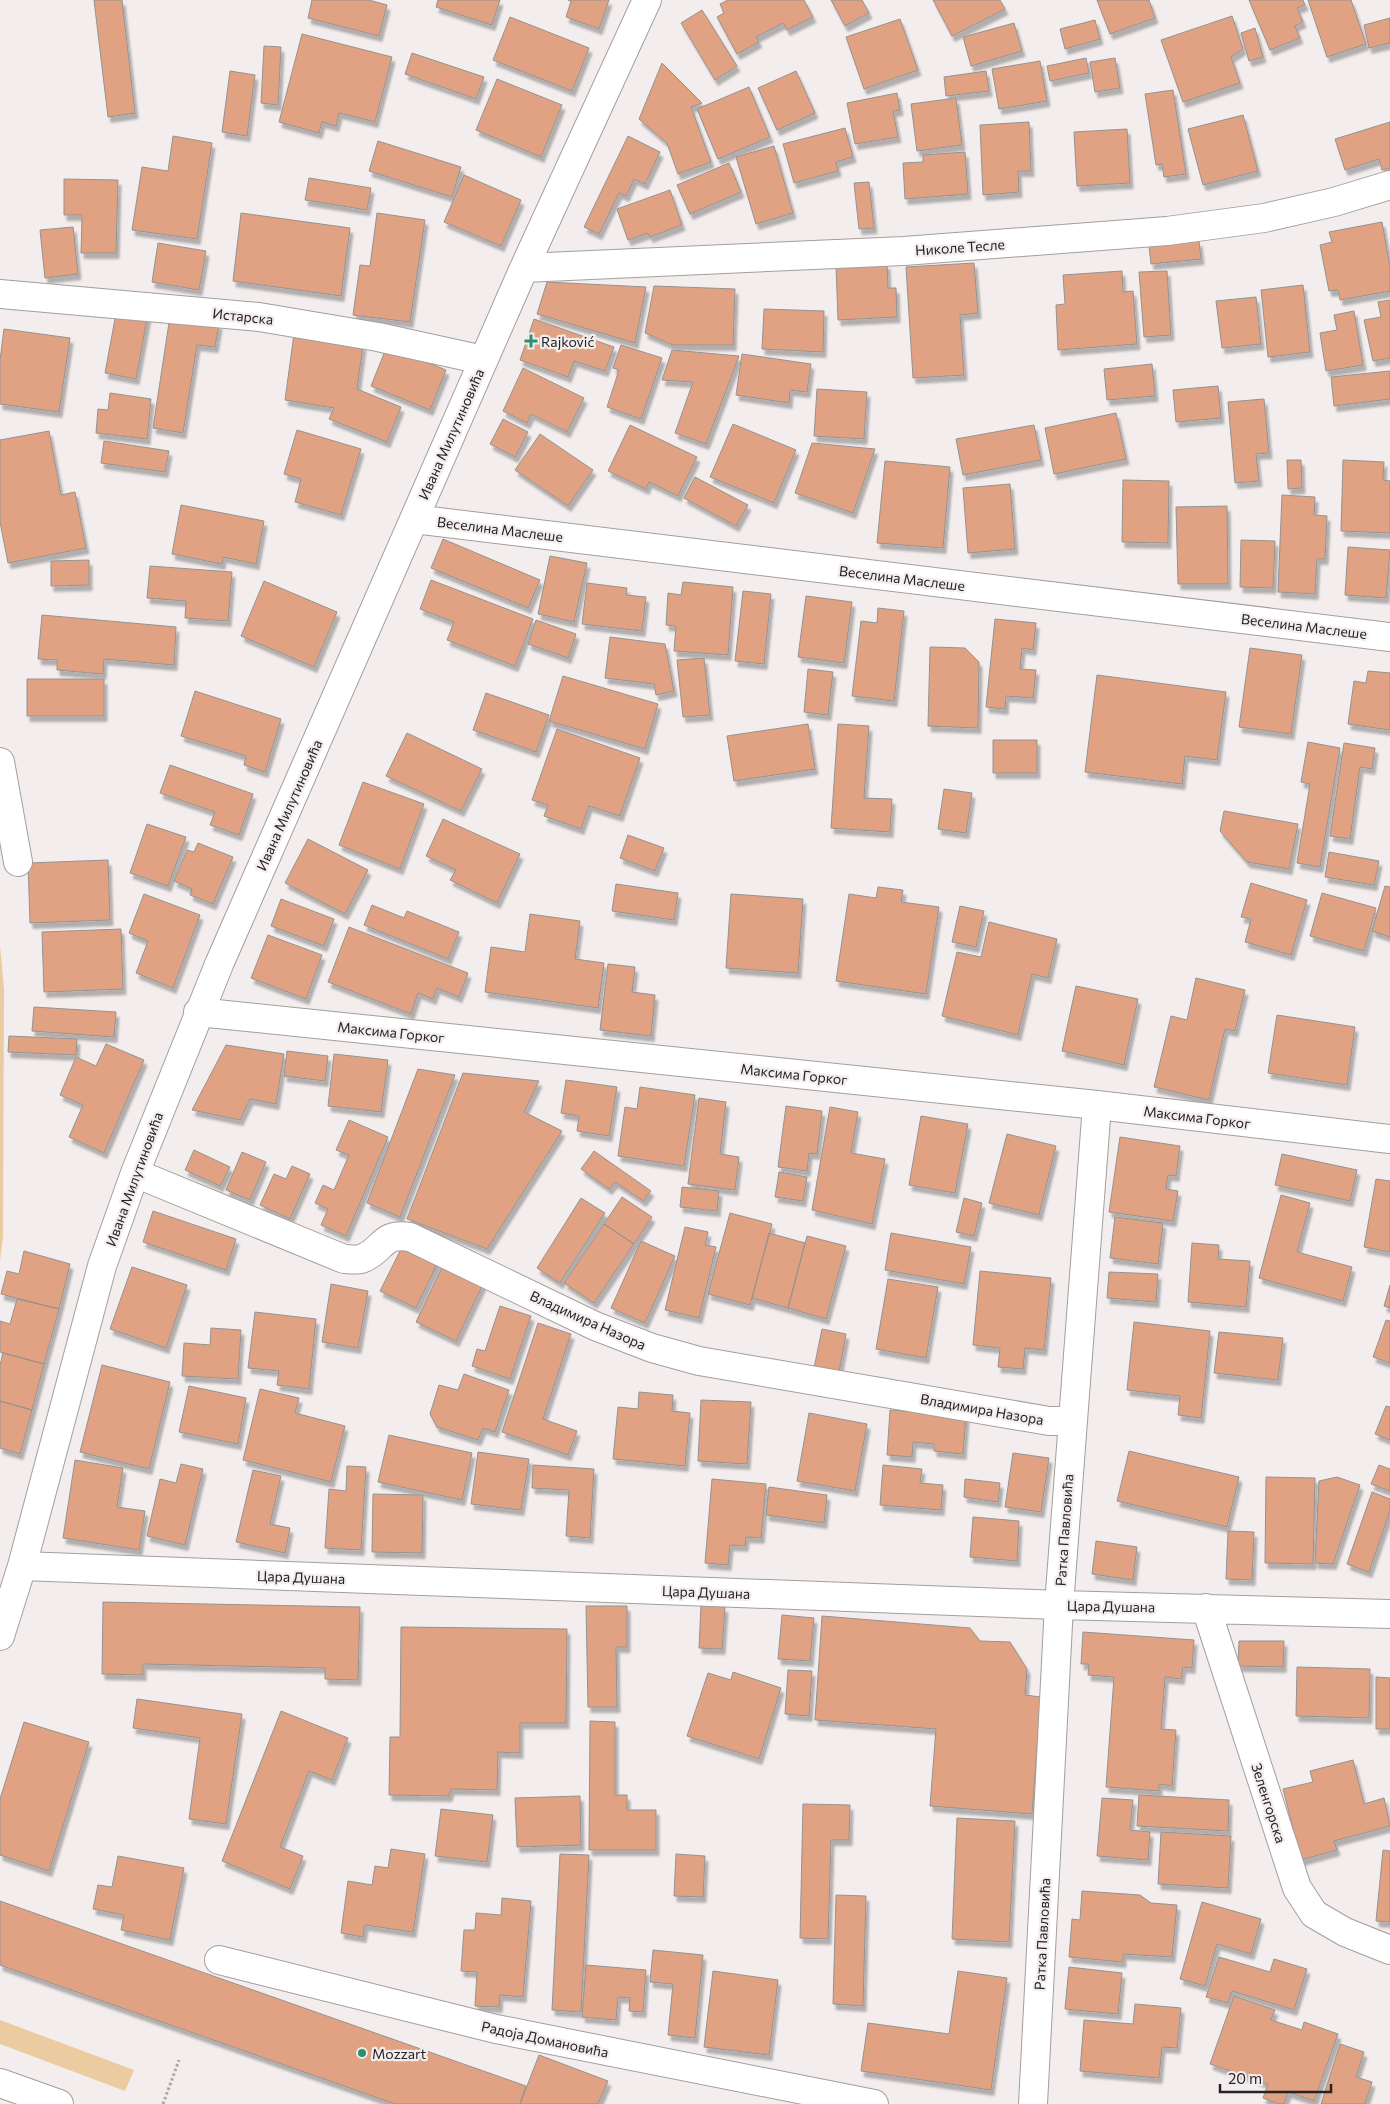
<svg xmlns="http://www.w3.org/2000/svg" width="1390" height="2104" font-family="Commissioner,sans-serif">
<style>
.green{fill:#eacca0}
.building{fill:#e0a282;stroke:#96928f;filter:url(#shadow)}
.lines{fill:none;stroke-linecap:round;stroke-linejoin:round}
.street-casing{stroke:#a49e9e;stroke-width:30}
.primary-casing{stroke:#a49e9e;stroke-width:30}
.path{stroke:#aaa5a5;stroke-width:3;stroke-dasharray:2.5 2.5;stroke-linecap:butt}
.street{stroke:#fff;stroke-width:28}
.primary{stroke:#fff;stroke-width:28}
.poi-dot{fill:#2a9270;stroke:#f3eded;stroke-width:2}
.labels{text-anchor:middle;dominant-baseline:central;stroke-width:4.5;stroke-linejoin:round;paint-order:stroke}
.street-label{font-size:14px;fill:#252323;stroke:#f3eded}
.poi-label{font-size:14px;fill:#252323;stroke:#f3eded;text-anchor:start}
</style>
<defs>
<filter id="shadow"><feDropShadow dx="3" dy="5.5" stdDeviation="1" flood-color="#0004"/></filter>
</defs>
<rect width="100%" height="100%" fill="#f3eded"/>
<!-- green -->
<path class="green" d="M0,945L4,990L3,1237L0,1261Z
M0,2020L134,2070L125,2091L0,2044Z"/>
<!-- building -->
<path class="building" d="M94,0H122L135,113L108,117Z
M312,0H369L387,5L379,36L308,18Z
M438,0H500L492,25L436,7Z
M568,0H609L599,29L566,17L571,1Z
M728,0H804L813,17L787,30L783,23L756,37L759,42L737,54L717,17L724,13L720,4Z
M831,0H862L869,13L845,26Z
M933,0H1000L1005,9L952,36Z
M1097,0H1149L1155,18L1110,34Z
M1249,0H1303L1305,5L1297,8L1303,22L1295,26L1300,38L1270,50Z
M1308,0H1351L1366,44L1327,57Z
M702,10L737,66L715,80L681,23Z
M1232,16L1243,49L1231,57L1240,83L1183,102L1161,40Z
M510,17L589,48L572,91L493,60Z
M1390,18V43L1369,48L1364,25Z
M900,19L918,70L864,89L846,37Z
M1095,20L1100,39L1065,49L1060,29Z
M1014,23L1022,51L971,66L963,37Z
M1255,28L1263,57L1249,61L1241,33Z
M302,34L392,57L375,122L339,113L336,126L322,122L319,133L279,122Z
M264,46L281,47L278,105L261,103Z
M412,53L484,77L476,99L405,74Z
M1086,58L1089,73L1050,81L1047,66Z
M1115,58L1120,88L1095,92L1090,62Z
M1040,61L1047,101L999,109L992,69Z
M662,63L702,103L691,107L711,162L678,174L667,143L639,119Z
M230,71L255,75L247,136L222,132Z
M796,71L815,113L777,130L758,88Z
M986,71L989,91L946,96L944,77Z
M497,79L562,105L541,157L476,130Z
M749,87L770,137L718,159L697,109Z
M1173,90L1186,174L1164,177L1162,164L1156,165L1145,94Z
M897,93L900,110L893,111L898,137L855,144L847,103Z
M956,98L962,145L917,151L911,104Z
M1243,115L1258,171L1203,185L1188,129Z
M1029,122L1031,171H1018L1019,192L983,195L980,125Z
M1390,122V168L1382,170L1379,159L1345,170L1335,139Z
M845,128L853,157L836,162L838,171L794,183L783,144Z
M1127,129L1130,183L1077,186L1074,132Z
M173,136L212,143L197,239L132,230L142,167L168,171Z
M628,136L660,152L645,184L634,179L626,196L619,193L599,234L584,227Z
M378,141L461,167L452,197L369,171Z
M774,146L793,213L756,224L736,157Z
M965,152L968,194L905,199L903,163L923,162V155Z
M729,163L741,192L690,214L677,185Z
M464,175L521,200L501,246L444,222Z
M309,178L371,188L367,210L305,200Z
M64,179L118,180L116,253H81L82,215H64Z
M869,182L874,228L859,229L854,183Z
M670,190L682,225L650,237L648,233L628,240L617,209Z
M241,213L350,228L341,296L233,281Z
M377,213L425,220L410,322L353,315L360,265L370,266Z
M1382,222L1390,267V291L1340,300L1338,290L1329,291L1320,245L1332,242L1329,232Z
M73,227L78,274L45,278L40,230Z
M1199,241L1201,259L1151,264L1149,246Z
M158,243L206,251L199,290L152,282Z
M974,263L978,313L960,315L964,375L913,378L906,267Z
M887,264L888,288H896L897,317L838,320L836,266Z
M1122,271L1123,292L1133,291L1137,344L1058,350L1056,305L1065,304L1063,275Z
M1167,271L1171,335L1144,337L1139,272Z
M547,282L646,287L635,343L537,314Z
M1303,285L1310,352L1268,357L1261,290Z
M654,286L735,289L733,345H673L645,333Z
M1256,297L1261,344L1222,348L1216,301Z
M1390,300V358L1373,361L1364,320L1381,317L1378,302Z
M117,308L148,314L136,379L105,373Z
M764,309L824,311L823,352L762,349Z
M1354,311L1363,365L1326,371L1320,333L1337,330L1334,315Z
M170,316L219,324L215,347L197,345L183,433L153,428Z
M534,319L614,347L605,371L574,361L568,377L520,360Z
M4,329L70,338L59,412L0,404V360Z
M294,334L363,345L357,389L401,407L387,442L329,419L334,408L285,400Z
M621,345L662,358L641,419L607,407L619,370L613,368Z
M387,346L446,370L430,410L371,386Z
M672,350L739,356L706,444L675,433L693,382L662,380Z
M742,354L811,364L807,392L790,390L789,403L736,395Z
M1152,364L1155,396L1107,400L1104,369Z
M523,368L584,398L567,432L531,414L527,423L503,411Z
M1390,371V399L1334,406L1331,377Z
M1218,386L1221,418L1176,422L1173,390Z
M817,389L867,392L864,439L814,436Z
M110,393L151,399L147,439L96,433L98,409L108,410Z
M1264,399L1269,453L1256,454L1259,481L1235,483L1228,402Z
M1116,413L1126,459L1054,474L1045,428Z
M503,419L528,432L515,457L490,444Z
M733,424L796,450L774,503L710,477Z
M630,425L697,457L678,496L649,482L646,489L608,471Z
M1034,425L1041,460L963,475L956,439Z
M297,430L361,449L341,515L295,502L301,479L284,474Z
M49,431L61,495L75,492L86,548L8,563L0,522V440Z
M540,434L593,470L568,506L515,470Z
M104,441L169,451L165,472L101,463Z
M812,443L875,449L853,513L795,493Z
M1287,460H1301L1302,488L1288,489Z
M1343,460L1384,462L1383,480L1390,481V533L1341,531Z
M885,461L950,467L943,548L877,543Z
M695,477L748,505L736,526L684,498Z
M1123,480L1169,481L1168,543L1122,542Z
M1010,484L1015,549L968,553L963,488Z
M1282,495L1315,497L1314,515L1327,516L1325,559H1317L1315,594L1278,592Z
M181,505L264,521L256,564L223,557L222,564L172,554Z
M1227,506L1228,584H1178L1176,507Z
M443,539L540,580L528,608L431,568Z
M1241,540L1275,541L1273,588L1240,587Z
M1348,547L1390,550L1386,598L1345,595Z
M550,556L587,563L574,622L538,614Z
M89,560V585L51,586V561Z
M150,566L232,572L228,621L185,618L186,601L147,598Z
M431,580L533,619L515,666L447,640L454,622L420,609Z
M264,581L337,612L314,667L241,636Z
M683,582L733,587L728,655L674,651L676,626L666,625L668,593L681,595Z
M587,583L627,588L626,595L646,597L642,631L582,624Z
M743,591L771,594L764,664L735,661Z
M806,596L852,602L844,663L798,657Z
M878,608L904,611L894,701L852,696L861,621L877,623Z
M42,615L176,627L174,665L104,659L103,674L57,670V660L38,659Z
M995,619L1036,623L1033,650L1022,648L1020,669L1036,670L1033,698L1006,696L1005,709L986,707Z
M536,620L576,634L568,658L528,644Z
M610,637L665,644L674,691L656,695L654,684L605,678Z
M930,647L965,648L979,662L978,728L928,726Z
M1250,648L1302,655L1291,734L1239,727Z
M704,658L710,715L683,717L677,660Z
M808,669L833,672L828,715L804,712Z
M1368,671L1390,673V730L1348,724L1354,681L1366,683Z
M1097,675L1226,692L1217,760L1185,756L1182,784L1085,772Z
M563,676L658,704L645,749L549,721Z
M27,679H104V716H27Z
M195,691L281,719L265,772L244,765L246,756L181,736Z
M486,693L549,715L536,752L473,730Z
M808,724L815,769L734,781L727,736Z
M838,724L869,726L864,798L892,799L890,832L831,828Z
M557,729L640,758L620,816L589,806L581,829L544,816L548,805L532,800Z
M407,733L482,769L461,811L386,776Z
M993,740H1037V773H993Z
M1308,742L1340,748L1320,867L1297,863L1310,784L1301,782Z
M1344,743L1375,748L1372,769L1360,767L1350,839L1330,836Z
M170,765L253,794L239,835L210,825L215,812L160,793Z
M363,782L424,804L400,869L339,845Z
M944,789L972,793L966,833L938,829Z
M1224,811L1298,824L1289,869L1247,862L1220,831Z
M443,819L520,854L497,903L450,880L456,870L426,856Z
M147,824L186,837L168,886L130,873Z
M628,835L664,848L655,871L620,858Z
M308,839L368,870L345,914L285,883Z
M198,843L233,857L213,904L190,895L192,889L174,881L187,850L194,852Z
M1329,852L1379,861L1374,885L1325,877Z
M108,860L110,920L30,923L28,863Z
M1251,883L1307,900L1291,955L1245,942L1251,919L1241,917Z
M616,884L678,893L674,920L612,911Z
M1385,886L1390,887V937L1372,931Z
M878,887L903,890L901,902L939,907L926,994L836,981L849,894L876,898Z
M1322,893L1376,908L1364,951L1310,936Z
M144,894L200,915L173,988L136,973L148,941L129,933Z
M731,894L803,899L798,973L726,968Z
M281,899L334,919L324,946L271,926Z
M372,905L404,918L407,911L459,932L448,959L364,925Z
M960,906L984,911L976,947L952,942Z
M530,914L580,921L575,959L604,963L598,1008L485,992L491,947L525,952Z
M989,922L1057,939L1048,978L1032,974L1018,1035L942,1016L957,952L981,957Z
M349,927L468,973L459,997L437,988L433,999L418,993L411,1014L328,982Z
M121,929L123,989L44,992L42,932Z
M268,935L322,955L306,999L251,978Z
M608,964L635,967L632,992L655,995L651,1036L600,1030Z
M1196,978L1245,990L1235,1031L1225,1029L1209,1100L1154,1087L1171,1016L1187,1020Z
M1076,986L1138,999L1124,1065L1062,1051Z
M34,1007L116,1012L114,1037L32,1031Z
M1277,1015L1355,1027L1347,1085L1268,1073Z
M9,1036L77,1039L76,1055L8,1052Z
M106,1044L144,1060L104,1153L69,1137L83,1105L60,1095L76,1057L96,1066Z
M226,1045L284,1054L276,1104L250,1099L240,1120L192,1110Z
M287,1051L328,1056L325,1081L284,1076Z
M334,1054L388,1060L381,1112L328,1106Z
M418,1069L455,1075L400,1217L367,1203Z
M463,1073L539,1081L524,1112L562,1131L487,1249L407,1219Z
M566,1080L617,1087L609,1136L577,1131L579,1116L561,1113Z
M640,1087L695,1095L684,1166L618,1156L625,1107L637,1109Z
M699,1098L726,1102L720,1154L739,1157L735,1190L688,1184Z
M786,1106L822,1111L817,1154L809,1153L807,1171L778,1167Z
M830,1107L858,1112L851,1153L885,1159L872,1224L812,1210Z
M921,1116L968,1124L955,1193L909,1185Z
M349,1120L388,1137L346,1236L321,1225L328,1209L315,1203L323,1185L334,1190L349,1155L336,1150Z
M1007,1134L1056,1146L1039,1215L989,1203Z
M1120,1137L1180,1146L1176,1176L1168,1175L1166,1189L1178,1191L1173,1221L1109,1212Z
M194,1150L230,1167L220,1186L185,1170Z
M594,1151L651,1191L643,1201L615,1182L609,1189L581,1169Z
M242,1152L266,1162L250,1200L226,1190Z
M1282,1154L1357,1170L1350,1201L1275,1185Z
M292,1166L310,1174L290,1219L260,1205L274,1174L286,1179Z
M779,1172L807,1177L803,1201L775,1197Z
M1376,1179L1390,1181V1252L1364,1247Z
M682,1187L719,1191L717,1211L680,1207Z
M1281,1195L1310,1203L1297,1252L1352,1267L1343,1301L1259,1278Z
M622,1197L652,1217L634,1244L604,1224Z
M581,1198L605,1213L560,1283L537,1268Z
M964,1198L982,1203L974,1236L956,1232Z
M153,1211L236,1239L226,1270L143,1242Z
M730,1213L772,1224L750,1305L708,1294Z
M1115,1217L1163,1223L1158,1264L1110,1258Z
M604,1224L634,1244L594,1303L564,1283Z
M685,1227L708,1232L705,1245L716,1247L699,1318L665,1310Z
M769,1233L805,1243L788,1308L752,1298Z
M891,1233L971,1247L964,1284L885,1270Z
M807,1236L846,1246L826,1319L788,1308Z
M641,1241L675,1256L645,1323L611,1308Z
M1192,1243L1219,1245L1218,1259L1250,1261L1246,1307L1188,1302Z
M403,1245L438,1262L416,1308L380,1291Z
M24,1251L70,1264L59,1309L1,1294L7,1271L19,1274Z
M443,1265L483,1284L456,1341L416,1322Z
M132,1267L187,1285L166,1348L110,1329Z
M980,1271L1051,1278L1044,1350L1025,1348L1023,1369L998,1367L1000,1348L973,1345Z
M1109,1272L1158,1274L1156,1302L1107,1298Z
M888,1279L938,1287L926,1358L876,1349Z
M331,1284L368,1291L358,1348L322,1342Z
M1390,1285V1308L1384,1306Z
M17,1299L59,1309L44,1364L0,1352V1321L10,1324Z
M500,1306L531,1316L510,1379L472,1366L477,1349L485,1351Z
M255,1312L316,1319L309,1389L277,1385L279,1371L248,1368Z
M1386,1320L1390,1321V1363L1373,1357Z
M1134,1322L1210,1331L1201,1418L1178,1415L1180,1396L1127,1390Z
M538,1323L571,1334L543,1419L577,1431L568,1455L502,1432Z
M211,1328L241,1330L238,1379L182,1376L184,1343L210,1345Z
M822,1329L846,1334L839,1372L814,1368Z
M1219,1332L1283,1338L1278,1380L1214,1373Z
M3,1353L44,1364L32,1410L0,1401V1365Z
M102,1365L170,1382L149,1469L80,1452Z
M464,1374L509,1390L495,1432L483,1428L478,1440L437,1427L430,1414L439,1385L458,1390Z
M189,1386L246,1398L238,1444L179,1432Z
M260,1389L299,1398L295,1413L345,1426L331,1482L243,1460Z
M639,1392L673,1395L672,1411L690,1413L685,1466L613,1459L618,1407L638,1409Z
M701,1400L751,1402L747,1464L698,1461Z
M0,1401L32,1410L20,1454L0,1448Z
M1386,1406L1390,1407V1440L1375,1434Z
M890,1410L966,1415L963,1454L934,1451V1444L913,1442L912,1457L887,1455Z
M809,1413L867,1424L855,1491L797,1481Z
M389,1435L472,1453L462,1500L378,1482Z
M1129,1451L1239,1477L1227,1527L1117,1501Z
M478,1452L529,1459L521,1510L471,1504Z
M1013,1453L1049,1458L1041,1512L1005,1507Z
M75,1460L123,1468L117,1507L145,1511L139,1550L63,1538Z
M181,1464L203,1469L185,1545L147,1536L160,1479L176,1483Z
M533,1465L594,1469L590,1538L566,1536L569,1490L532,1488Z
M883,1465L922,1469L920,1483L943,1485L941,1510L880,1505Z
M1379,1465L1390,1469V1491L1371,1484Z
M347,1466L366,1467L361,1550L325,1548L329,1489L346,1491Z
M253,1470L281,1476L270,1524L290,1528L285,1553L236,1542Z
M1266,1477L1315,1478L1313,1564L1265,1563Z
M1337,1477L1360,1485L1333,1564L1315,1563L1319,1481Z
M712,1479L766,1484L761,1538L746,1537L745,1546L730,1545L728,1565L705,1563Z
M965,1479L1000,1483L998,1502L964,1497Z
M769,1487L827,1495L824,1523L766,1515Z
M1372,1492L1390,1499V1511L1369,1572L1347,1564Z
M373,1494L423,1495L422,1553L372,1552Z
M973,1517L1019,1521L1017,1561L970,1557Z
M1228,1531L1254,1532L1252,1580L1226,1579Z
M1096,1541L1137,1547L1133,1580L1092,1574Z
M103,1602L360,1607L358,1680L325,1679V1668L143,1664V1675L102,1674Z
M701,1605L725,1607L722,1649L699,1648Z
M586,1606H627V1647H616L617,1707H588Z
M782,1615L814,1618L810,1661L778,1659Z
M822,1616L970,1628L980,1641L1010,1642L1027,1669L1025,1695L1041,1697L1032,1814L930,1806L936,1729L815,1720Z
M401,1627L567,1629L566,1723H520V1753L498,1752L497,1790L451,1789L449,1796L389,1795L390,1737H400Z
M1083,1632L1194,1640L1192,1668L1183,1667L1181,1679L1165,1677L1161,1729L1176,1730L1172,1786L1159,1784V1791L1106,1787L1114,1677L1088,1675L1089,1664H1081Z
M1239,1641H1284L1283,1667L1238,1666Z
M1297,1667L1370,1669L1369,1718L1296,1716Z
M788,1670L812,1671L809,1716L785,1714Z
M733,1672L781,1688L759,1759L687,1736L708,1673L731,1680Z
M1376,1677L1390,1678V1729H1376Z
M137,1699L242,1714L226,1824L189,1819L200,1738L133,1728Z
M281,1711L348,1738L332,1780L309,1771L280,1847L303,1856L290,1889L222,1861Z
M590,1721L615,1722V1795H627V1810H656V1850H589Z
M24,1722L89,1742L49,1871L0,1855V1799Z
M1353,1760L1364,1804L1384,1798L1390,1826L1334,1841L1337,1850L1301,1860L1283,1789L1313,1782L1310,1771Z
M1139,1795L1229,1800L1228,1831L1137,1826Z
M580,1796L581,1845L517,1847L515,1798Z
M1102,1798L1133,1800L1130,1830L1150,1832L1148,1860L1097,1856Z
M803,1804L850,1805L849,1840H831L828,1939L800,1938Z
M441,1809L493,1815L487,1862L435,1856Z
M957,1818L1015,1821L1009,1942L952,1939Z
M1161,1832L1231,1836L1228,1888L1158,1884Z
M391,1849L425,1854L413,1932L365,1925L363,1937L341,1933L348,1881L372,1885L375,1866L388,1868Z
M1383,1850L1390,1851V1922L1376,1921Z
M560,1854L589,1855L581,2012L552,2010Z
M676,1854L705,1856L703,1897L674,1896Z
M118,1856L184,1868L170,1940L121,1930L124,1915L93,1909L98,1885L112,1887Z
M1082,1891L1140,1895L1151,1903L1177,1905L1172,1957L1123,1954V1962L1069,1957L1072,1919L1080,1920Z
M836,1895L866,1896L863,2006L833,2004Z
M502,1898L531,1901L523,1997L500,1995L499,2007L475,2006L477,1972L461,1971L464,1930H475L476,1913L501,1915Z
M0,1901L526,2086L520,2104H395L0,1965Z
M1202,1902L1261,1919L1251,1954L1217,1944L1205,1986L1180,1979Z
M653,1950L703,1955L695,2038L668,2035L673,1984L650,1982Z
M1219,1957L1270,1972L1274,1959L1307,1969L1294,2010L1232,1991L1228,2003L1206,1997Z
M586,1965L646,1970L643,2012L629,2011L630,1998L618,1997L616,2020L582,2017Z
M1069,1967L1122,1973L1118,2014L1065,2009Z
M713,1971L778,1980L769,2055L704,2047Z
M958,1971L1007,1978L991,2090L861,2071L868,2023L949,2034Z
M1234,1996L1275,2010L1271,2020L1302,2030L1304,2022L1338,2034L1314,2101L1288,2092L1284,2104H1279L1263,2098L1268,2084L1210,2064Z
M1135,2004L1181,2008L1177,2048L1162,2047L1159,2078L1080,2071L1084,2020L1133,2024Z
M1340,2044L1364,2052L1356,2077L1372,2082L1365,2104H1321Z
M539,2055L608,2081L598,2104H520Z"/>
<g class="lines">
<defs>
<path id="street" d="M524,268L904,251L1167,231L1264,218L1334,202L1390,185
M0,294L259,317L378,337L483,360
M414,519L1390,637
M0,762L18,862
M198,1012L1097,1105L1390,1139
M135,1173L344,1259C349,1259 356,1260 361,1259C384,1251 380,1232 410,1237L595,1326L652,1348L699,1361L1049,1421H1072
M22,1566L1059,1605L1390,1614
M1206,1608L1297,1888L1314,1914L1345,1932L1390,1950
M0,1636L22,1566L102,1266L135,1173L220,962L524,268L647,0
M219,1960L496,2029L874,2104
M1033,2104L1059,1605L1097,1105"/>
<path id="primary" d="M0,2083L59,2104"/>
</defs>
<!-- street casing -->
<use href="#street" class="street-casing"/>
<!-- primary casing -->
<use href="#primary" class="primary-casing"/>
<!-- path -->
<path class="path" d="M163,2104L179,2060"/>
<!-- street -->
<use href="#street" class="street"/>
<!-- primary -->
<use href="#primary" class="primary"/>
</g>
<!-- markers -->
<g class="poi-dot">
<path d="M528.5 333.5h5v5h5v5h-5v5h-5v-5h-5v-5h5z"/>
<circle cx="362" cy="2053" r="5"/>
</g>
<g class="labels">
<!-- street labels -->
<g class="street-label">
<text transform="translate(960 247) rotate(-4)">Николе Тесле</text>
<text transform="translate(243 316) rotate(6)">Истарска</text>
<text transform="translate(451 434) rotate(-66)">Ивана Милутиновића</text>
<text transform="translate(500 529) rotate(7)">Веселина Маслеше</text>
<text transform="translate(902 578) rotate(7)">Веселина Маслеше</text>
<text transform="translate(1304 626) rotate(7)">Веселина Маслеше</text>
<text transform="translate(289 805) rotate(-66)">Ивана Милутиновића</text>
<text transform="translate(391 1032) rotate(6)">Максима Горког</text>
<text transform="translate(794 1074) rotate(6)">Максима Горког</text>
<text transform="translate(1197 1117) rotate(7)">Максима Горког</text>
<text transform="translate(134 1179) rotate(-70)">Ивана Милутиновића</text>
<text transform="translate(588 1320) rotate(24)">Владимира Назора</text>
<text transform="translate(982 1409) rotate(10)">Владимира Назора</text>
<text transform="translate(1064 1530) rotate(-86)">Ратка Павловића</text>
<text transform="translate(301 1577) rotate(2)">Цара Душана</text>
<text transform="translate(706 1592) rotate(2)">Цара Душана</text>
<text transform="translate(1111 1606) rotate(1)">Цара Душана</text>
<text transform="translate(1269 1803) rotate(72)">Зеленгорска</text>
<text transform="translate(1042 1934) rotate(-87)">Ратка Павловића</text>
<text transform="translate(545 2039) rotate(12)">Радоја Домановића</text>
</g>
<!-- poi labels -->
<g class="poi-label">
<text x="541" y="341">Rajković</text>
<text x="372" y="2053">Mozzart</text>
</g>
</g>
<!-- scale -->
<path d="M1220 2084v8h111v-8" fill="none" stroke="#252323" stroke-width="2.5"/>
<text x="1228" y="2084" font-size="15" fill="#252323" stroke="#f3eded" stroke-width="4" paint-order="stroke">20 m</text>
</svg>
